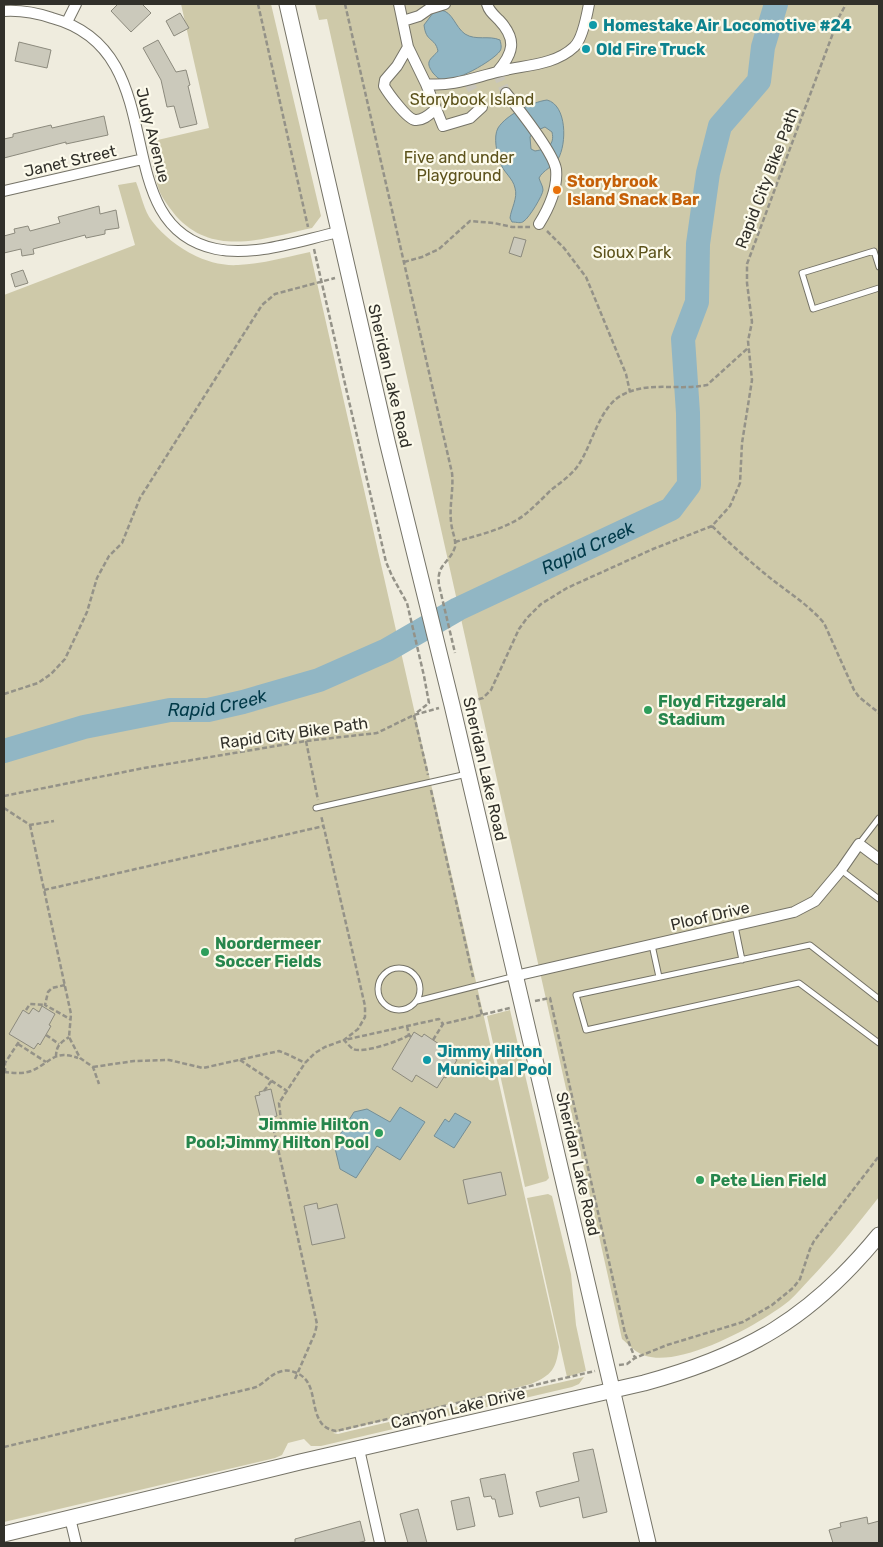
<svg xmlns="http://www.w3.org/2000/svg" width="883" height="1547" font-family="Rubik,sans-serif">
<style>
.green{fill:#cec9a9}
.water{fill:#91b6c4;stroke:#748e96;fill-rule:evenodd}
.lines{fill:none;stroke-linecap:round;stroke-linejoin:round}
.river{stroke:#91b6c4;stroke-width:24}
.building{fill:#cbc9bb;stroke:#8c8a7d}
.street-tunnel{stroke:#c9c6ba;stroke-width:10;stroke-dasharray:10 5;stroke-linecap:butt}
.lane-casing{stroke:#757367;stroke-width:7}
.street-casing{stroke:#757367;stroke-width:12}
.secondary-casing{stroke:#757367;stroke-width:17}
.path{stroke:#949288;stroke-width:2.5;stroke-dasharray:5 2.5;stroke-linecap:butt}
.lane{stroke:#fff;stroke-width:5}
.street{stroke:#fff;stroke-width:10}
.secondary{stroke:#fff;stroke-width:15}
.culture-dot{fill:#0f9aa8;stroke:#fcfaeb;stroke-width:2}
.food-dot{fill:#e8710a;stroke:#fcfaeb;stroke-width:2}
.leisure-dot{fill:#2e9e5b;stroke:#fcfaeb;stroke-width:2}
.labels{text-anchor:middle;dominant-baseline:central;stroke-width:4.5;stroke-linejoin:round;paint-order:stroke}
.culture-label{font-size:16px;font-weight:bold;fill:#0d838f;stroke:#fcfaeb;text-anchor:start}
.park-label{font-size:16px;fill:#5c521b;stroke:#fcfaeb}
.street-label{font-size:16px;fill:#31302a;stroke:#fcfaeb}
.food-label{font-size:16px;font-weight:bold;fill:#c56008;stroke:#fcfaeb;text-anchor:start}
.leisure-label{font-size:16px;font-weight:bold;fill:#27864d;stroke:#fcfaeb;text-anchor:start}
.water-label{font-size:18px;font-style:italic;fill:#003948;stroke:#fcfaeb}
</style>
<rect width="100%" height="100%" fill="#efecde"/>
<!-- green -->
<path class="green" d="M181,4H271L321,216L312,228C265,238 214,258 176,216C170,208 163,200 159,190C154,175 152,157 149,142L209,128Z
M315,4H879V1197C857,1225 835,1253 810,1279C803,1286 797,1294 789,1301C760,1324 683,1367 646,1356C636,1353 630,1346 622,1339L327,19L319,20Z
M136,182C141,194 144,211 152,221C171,246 206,267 238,265C262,264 286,257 310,252L559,1347C556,1369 552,1375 531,1384L333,1433L338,1434L350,1431L584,1377L579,1384L572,1387L321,1446H311L304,1439L288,1443L282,1455L275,1458L4,1522V295L135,245L118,185Z
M510,1010L549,1178L546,1181L525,1187L487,1016Z
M548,1194L552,1196L571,1274L576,1325L586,1371L567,1377L527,1198Z"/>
<!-- water -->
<path class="water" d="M441,10C453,12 455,27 465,34C476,41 489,35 500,40C501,44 502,48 500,51C493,61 454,83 442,80C438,79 436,76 433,73C431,70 428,66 429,62C430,58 436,54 438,51C435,37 426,43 424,25L433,13Z
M547,100C567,105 567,144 558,159C553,167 543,170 539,178C540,182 543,186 543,190C543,195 529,218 524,221C521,224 517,222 512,222L510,218C511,209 518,198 515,188C513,178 503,172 500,162C497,154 493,137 498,128C506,115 532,102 547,100ZM545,127L552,132C555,145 547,149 535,151L531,149L530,137L533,132Z
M400,1107L425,1122L400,1160L377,1146L356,1178L340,1169L334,1144L354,1112L367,1109L390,1122Z
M455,1113L471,1122L454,1148L434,1136L445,1119L449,1122Z"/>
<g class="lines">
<!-- river -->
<path class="river" id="s1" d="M4,751L84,727L170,710H208L243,702L319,680L387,650L458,609L671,509L689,485L688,413L683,339L697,302L698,244L708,173L720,126L759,81L763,47L776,4"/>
</g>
<!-- building -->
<path class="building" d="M118,4H142L151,13L131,32L111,11Z
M180,13L189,28L174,36L166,21Z
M158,40L176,72L186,70L190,85L188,86L197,124L180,128L174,106L167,107L161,80L143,48Z
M19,42L51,50L47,68L15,61Z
M104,116L108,135L66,144V142L4,158V139L13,137V134L51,125L52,128Z
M99,206L100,214L116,210L119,228L105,230V234L86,238L85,235L33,249L34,254L22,256L21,249L4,253V236L15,233L14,229L28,226L30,231L60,223L58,217Z
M514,237L526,240L521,257L509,253Z
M23,270L28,283L15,287L11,274Z
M42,1006L55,1014L49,1025L51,1026L40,1045L38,1043L34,1049L9,1034L23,1010L29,1014L33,1008L39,1012Z
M414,1032L422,1037L424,1034L457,1056L455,1059L457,1060L446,1078L444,1077L437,1088L416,1075L412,1082L392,1069Z
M271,1089L277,1116L261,1120L255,1096L260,1095L259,1092Z
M501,1172L506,1195L468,1204L463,1180Z
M317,1203L318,1209L337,1204L345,1238L312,1245L304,1206Z
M593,1449L607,1512L583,1518L579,1497L540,1507L536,1492L579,1481L573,1453Z
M505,1474L513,1514L499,1517L495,1499H492L491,1496L484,1497L480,1479Z
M469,1497L475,1526L457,1530L451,1501Z
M418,1509L427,1543H408L400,1514Z
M867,1517L868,1524L879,1521V1543H833L829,1530L841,1527L840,1523Z
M360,1521L365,1541L357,1543H295V1539Z"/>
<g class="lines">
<!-- street-tunnel -->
<path class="street-tunnel" d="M497,72L506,93
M468,81L482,107"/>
<defs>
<path id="lane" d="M879,267L874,251L802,273L813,309L879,288
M316,808L467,774
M859,844L879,818
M841,870L879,899
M735,926L742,960
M652,945L659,977
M378 989a21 21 0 1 1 42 0a21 21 0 1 1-42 0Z
M879,999L810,945L576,995L586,1030L799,983L879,1043
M417,1001L515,976"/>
<path id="street" d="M399,4L408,47L426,84
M487,4C489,11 493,14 499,20C517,39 514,53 497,72
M4,11C20,10 37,13 52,18C178,52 102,225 216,249C255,257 301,240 339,232
M403,21L419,16L429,9L445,4
M67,22L76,4
M408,47L397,66L385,80L384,86C388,93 407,119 415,120C423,121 430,114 436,109
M506,93C518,108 553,152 556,169C558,188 549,208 539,224
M482,107L470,118L443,126L426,84C451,87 473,78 497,72C522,65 554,66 574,47C582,40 587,15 589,4
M4,191L143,159
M515,976L794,912L815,901L841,870L859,844L879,859
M359,1449L380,1543
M70,1518L76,1543"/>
<path id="secondary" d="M287,4L387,441L452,705L648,1543
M4,1534L300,1462L644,1383C747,1355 811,1318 879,1235"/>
</defs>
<!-- lane casing -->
<use href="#lane" class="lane-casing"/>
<!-- street casing -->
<use href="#street" class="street-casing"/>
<!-- secondary casing -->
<use href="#secondary" class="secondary-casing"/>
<!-- path -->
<path class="path" d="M258,4L308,227
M345,4L452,473C454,491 448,509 452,528C453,534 456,540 455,547C450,563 436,564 439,585L455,653
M547,231L564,248L586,277L626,374L630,392
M314,249L386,562L392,576L407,603L424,676L429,703L415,714
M404,262L422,257L439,249L470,221L494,223L512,227H530
M712,526C728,542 746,558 764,573C784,590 806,602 824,623L854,690L859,697L879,713
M455,542C478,535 503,530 523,516C533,508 542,499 551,490C560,483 570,476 577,467C592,447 599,405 624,394C651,381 679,391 707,385L748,348
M4,694L38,683L51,674L65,659L87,612L97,578L109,556L122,543L140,498L262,305L275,294L335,278
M464,703L483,698L491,690L519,629L527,618L541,604L567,588L653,549L712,526L730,506L740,483L742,443L752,380L748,341L752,322L747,283V264L839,17L846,4
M414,715L428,775
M306,741L318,800
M431,790L473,977
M4,796L144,768L306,741L377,733L414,715L439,708
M4,808L30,825L54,821
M30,825L71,1014L69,1037L80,1058L93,1067L99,1084
M44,890L324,826
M65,985L52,988L48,992L45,1005L70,1019
M477,995L482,1015
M535,1001L550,998L625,1333L635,1358
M26,1010L30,1004L45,1005
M407,1026L409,1035L411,1037
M46,1035L59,1044
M409,1035C400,1041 362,1054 353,1049C350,1047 347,1043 344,1040L439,1019L443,1024
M433,1040L443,1024L510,1008
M18,1044L46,1062
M56,1057C56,1046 60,1043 69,1037
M240,1060L287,1091
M93,1067L134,1061L169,1060L203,1068L279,1051L289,1055L305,1063
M4,1072C13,1073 23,1074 31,1071C51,1063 53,1049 78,1058
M5,1073V1063L20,1040
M264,1091L272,1080
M619,1365L627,1364L635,1358L667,1345L743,1322L772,1305L793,1288L800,1279L810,1249L814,1241L879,1156
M295,1379L315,1333L317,1324L273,1126L281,1121L279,1103L305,1063L315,1053L325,1047L344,1040L358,1029L365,1017V1006L321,815
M4,1447L253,1388C264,1385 269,1375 279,1372C284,1370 289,1370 294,1372C317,1379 310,1405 320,1421C323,1427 330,1430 336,1431L595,1371"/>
<!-- lane -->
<use href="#lane" class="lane"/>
<!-- street -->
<use href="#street" class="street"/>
<!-- secondary -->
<use href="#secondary" class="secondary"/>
</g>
<!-- markers -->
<g class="culture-dot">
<circle cx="593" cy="25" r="5"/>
<circle cx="586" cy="49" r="5"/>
<circle cx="427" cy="1060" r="5"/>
</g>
<circle class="food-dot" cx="557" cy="190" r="5"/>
<g class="leisure-dot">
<circle cx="648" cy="710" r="5"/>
<circle cx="205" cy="952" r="5"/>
<circle cx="379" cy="1133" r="5"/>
<circle cx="700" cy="1180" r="5"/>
</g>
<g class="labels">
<!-- culture labels -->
<g class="culture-label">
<text x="603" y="25">Homestake Air Locomotive #24</text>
<text x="596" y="49">Old Fire Truck</text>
<text x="437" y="1051">Jimmy Hilton<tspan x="437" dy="18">Municipal Pool</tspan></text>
</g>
<!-- park labels -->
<g class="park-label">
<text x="472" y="99">Storybook Island</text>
<text x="459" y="157">Five and under<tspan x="459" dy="18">Playground</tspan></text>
<text x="632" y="252">Sioux Park</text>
</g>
<!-- street labels -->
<g class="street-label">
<text transform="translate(153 135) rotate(76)">Judy Avenue</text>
<text transform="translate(70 161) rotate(-13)">Janet Street</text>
<text transform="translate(767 178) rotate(-69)">Rapid City Bike Path</text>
<text transform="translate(390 376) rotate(77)">Sheridan Lake Road</text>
<text transform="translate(294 733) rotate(-8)">Rapid City Bike Path</text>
<text transform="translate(485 769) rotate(77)">Sheridan Lake Road</text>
<text transform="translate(710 916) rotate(-13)">Ploof Drive</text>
<text transform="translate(578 1164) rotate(77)">Sheridan Lake Road</text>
<text transform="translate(458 1408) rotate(-13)">Canyon Lake Drive</text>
</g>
<!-- food labels -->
<g class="food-label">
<text x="567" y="181">Storybrook<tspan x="567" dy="18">Island Snack Bar</tspan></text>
</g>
<!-- leisure labels -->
<g class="leisure-label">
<text x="658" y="701">Floyd Fitzgerald<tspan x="658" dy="18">Stadium</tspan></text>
<text x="215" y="943">Noordermeer<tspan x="215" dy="18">Soccer Fields</tspan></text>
<text x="369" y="1124" text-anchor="end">Jimmie Hilton<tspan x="369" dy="18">Pool;Jimmy Hilton Pool</tspan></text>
<text x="710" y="1180">Pete Lien Field</text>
</g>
<!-- water labels -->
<g class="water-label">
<text stroke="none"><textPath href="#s1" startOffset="624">Rapid Creek</textPath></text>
<text stroke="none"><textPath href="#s1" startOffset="219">Rapid Creek</textPath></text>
</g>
</g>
<!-- border -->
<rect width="883" height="1547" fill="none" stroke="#31302a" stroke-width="10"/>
</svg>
